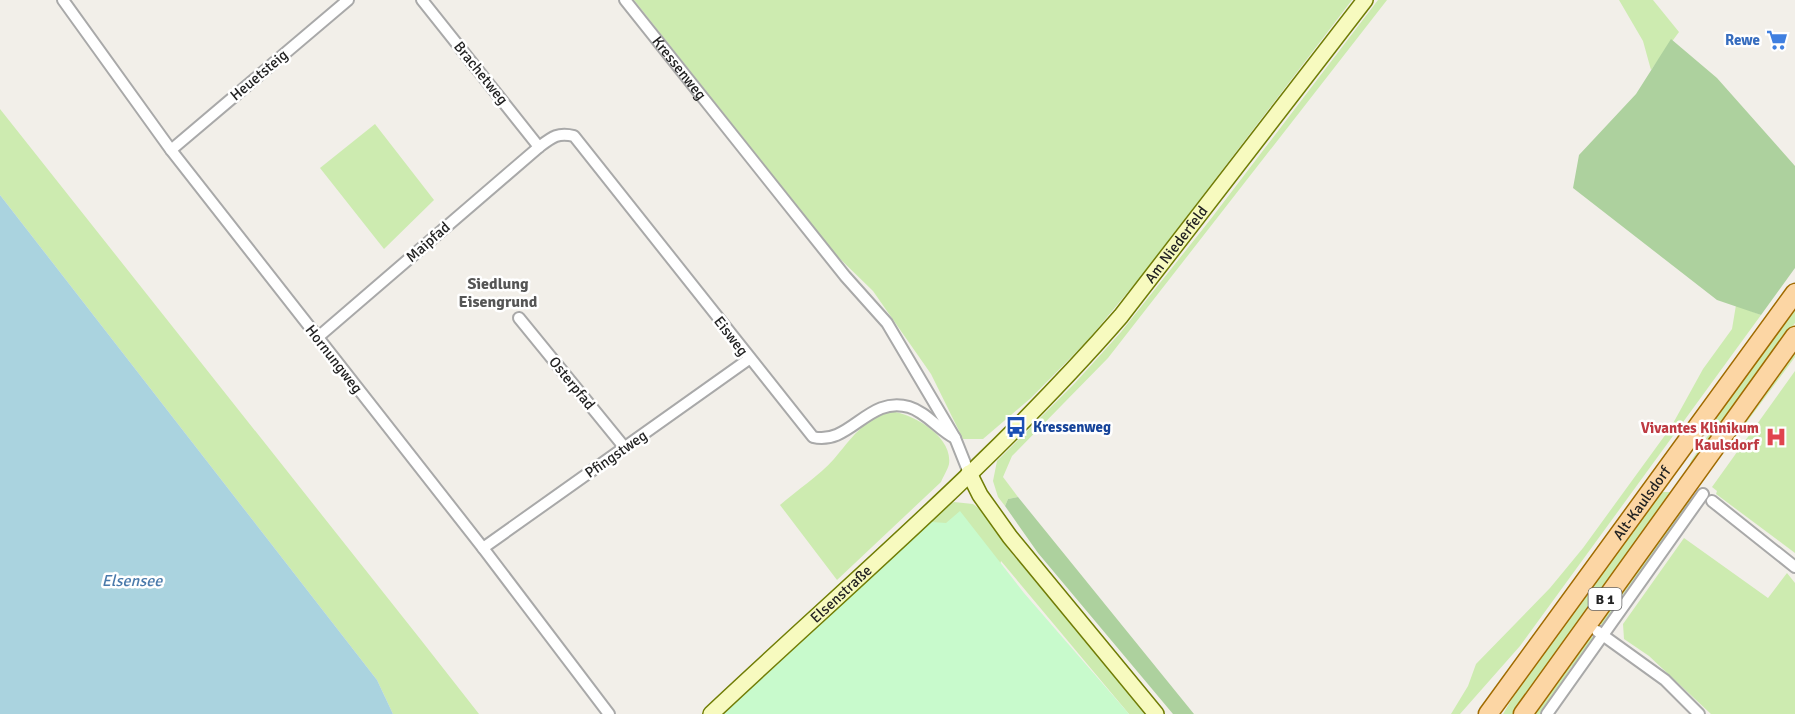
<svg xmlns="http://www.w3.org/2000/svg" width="1795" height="714" font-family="Signika,sans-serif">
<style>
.grass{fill:#cdebb0}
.forest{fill:#add19e}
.park{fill:#c8facc}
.water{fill:#aad3df}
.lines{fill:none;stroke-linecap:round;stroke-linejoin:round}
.street-casing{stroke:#a9a9a9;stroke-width:14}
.secondary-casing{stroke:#707d05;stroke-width:18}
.primary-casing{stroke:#a06b00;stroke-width:21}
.street{stroke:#fff;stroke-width:10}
.secondary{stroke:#f7fabf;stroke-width:15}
.primary{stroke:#fcd6a4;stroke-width:18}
.labels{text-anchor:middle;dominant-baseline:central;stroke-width:5;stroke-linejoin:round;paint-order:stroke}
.shield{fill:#fff;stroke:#646464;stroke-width:1.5}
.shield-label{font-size:14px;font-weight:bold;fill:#222}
.shop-label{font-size:15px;font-weight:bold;fill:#366cbe;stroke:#fff;text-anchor:end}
.street-label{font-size:15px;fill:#222;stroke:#fff}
.transit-label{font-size:15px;font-weight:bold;fill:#164399;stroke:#fff;text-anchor:start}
.health-label{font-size:15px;font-weight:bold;fill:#be3a42;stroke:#fff;text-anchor:end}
.neighbourhood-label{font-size:16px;font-weight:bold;fill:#555;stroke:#fff}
.water-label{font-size:16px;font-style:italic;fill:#4a7aab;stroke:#fff}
</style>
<rect width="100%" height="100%" fill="#f2efe9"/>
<!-- grass -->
<path class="grass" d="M634,0H1352L1142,275L1088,340L1031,398L983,439H963L931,374L873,291L835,254Z
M1378,0H1387L1108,358L1012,456L1003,477L1018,497L1008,499L1005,506L998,497L993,481L997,461L1075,383L1121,332L1210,220Z
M1619,0H1653L1679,32L1651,70L1643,41Z
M0,109L421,640L479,714H393L377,680L0,195Z
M375,124L434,200L384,249L320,168Z
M1736,305L1761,315L1520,646L1460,714H1451L1468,686L1476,664L1550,588L1583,548L1671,427L1703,369L1732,329Z
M1795,305V323L1688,470L1691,461L1711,431L1719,410Z
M1795,348V357L1729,446L1727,443Z
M1795,371V553L1716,494L1717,491L1712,487Z
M889,411C912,413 953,436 949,464C948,469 943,477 941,482L837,580L780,505C797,490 819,476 834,459C851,439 863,420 889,411Z
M1660,492H1673L1514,714H1503L1531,667Z
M1690,498L1693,500L1613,608L1615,612L1604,626L1601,625V620L1686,500Z
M954,502L973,504L982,511L1010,551L1145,714H1129L1001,561L983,631L738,714H724L945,507Z
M1684,538L1768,598L1787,573L1795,583V714H1711L1649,656L1624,639L1623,624Z
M1589,636L1596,638L1577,666H1572L1542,714H1533Z"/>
<!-- forest -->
<path class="forest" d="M1671,39L1717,78L1795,166V268L1761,315L1717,300L1573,188L1579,155L1636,94Z
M1018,497L1194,714H1173L1038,553L1005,506L1008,499Z"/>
<!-- park -->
<path class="park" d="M960,511L1024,593L1129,714H724L932,522L946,523Z"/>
<!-- water -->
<path class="water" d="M0,195L377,680L393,714H0Z"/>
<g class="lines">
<defs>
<g id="street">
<path d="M63,0L171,150L483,548L609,714"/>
<path d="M422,0L539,147"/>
<path id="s1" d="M625,0L845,276L887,323L955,438L969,473"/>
<path d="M171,150L348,0"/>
<path d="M519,318L625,448"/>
<path d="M317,338L539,147C552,137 558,132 574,136L813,437C850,446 868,395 909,407C926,412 939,430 955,438"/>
<path d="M1712,501L1795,567"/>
<path d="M483,548L749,359"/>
<path d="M1597,631L1665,680L1699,714"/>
<path d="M1547,714L1703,494"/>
</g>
<g id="secondary">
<path d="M969,473L980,495L1010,537L1156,714"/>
<path id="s2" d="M711,714C849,584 996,460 1121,316L1365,0"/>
</g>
<g id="primary">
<path id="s3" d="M1488,714L1795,293"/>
<path d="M1523,714L1795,336"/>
</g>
</defs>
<!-- street casing -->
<use href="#street" class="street-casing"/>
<!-- secondary casing -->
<use href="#secondary" class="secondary-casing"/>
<!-- primary casing -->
<use href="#primary" class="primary-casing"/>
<!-- street -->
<use href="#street" class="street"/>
<!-- secondary -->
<use href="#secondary" class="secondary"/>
<!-- primary -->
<use href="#primary" class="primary"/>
</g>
<!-- icons -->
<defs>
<symbol id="supermarket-bare" viewBox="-9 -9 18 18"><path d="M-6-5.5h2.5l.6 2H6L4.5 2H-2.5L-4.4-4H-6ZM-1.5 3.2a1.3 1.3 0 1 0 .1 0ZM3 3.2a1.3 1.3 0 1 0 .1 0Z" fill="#3f7fe0" stroke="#fff" stroke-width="2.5" paint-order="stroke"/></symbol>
<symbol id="bus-bare" viewBox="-9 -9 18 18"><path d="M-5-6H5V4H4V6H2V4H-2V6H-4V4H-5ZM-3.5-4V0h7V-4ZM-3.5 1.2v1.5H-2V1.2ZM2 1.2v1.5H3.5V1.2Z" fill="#1a4fb4" stroke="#fff" stroke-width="2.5" paint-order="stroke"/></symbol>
<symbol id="hospital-bare" viewBox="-9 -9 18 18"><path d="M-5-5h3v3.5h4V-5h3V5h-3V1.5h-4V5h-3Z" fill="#e0444e" stroke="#fff" stroke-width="2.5" paint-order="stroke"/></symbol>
</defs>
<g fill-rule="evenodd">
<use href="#supermarket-bare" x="1762" y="25" width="30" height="30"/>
<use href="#bus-bare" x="1001" y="412" width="30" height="30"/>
<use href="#hospital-bare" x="1761" y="422" width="30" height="30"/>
</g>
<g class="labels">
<!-- shield labels -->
<rect class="shield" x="1588.5" y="588" width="33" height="22" rx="4.5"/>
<g class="shield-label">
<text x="1605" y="599">B 1</text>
</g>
<!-- shop labels -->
<g class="shop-label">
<text x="1760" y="40">Rewe</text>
</g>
<!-- street labels -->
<g class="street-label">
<text stroke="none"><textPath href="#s1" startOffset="87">Kressenweg</textPath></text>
<text transform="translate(481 73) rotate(51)">Brachetweg</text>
<text transform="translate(259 75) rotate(-40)">Heuetsteig</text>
<text transform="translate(428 242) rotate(-41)">Maipfad</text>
<text stroke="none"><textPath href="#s2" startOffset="662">Am Niederfeld</textPath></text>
<text transform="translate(731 336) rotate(52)">Eisweg</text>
<text transform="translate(334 359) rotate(52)">Hornungweg</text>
<text transform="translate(572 383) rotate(51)">Osterpfad</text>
<text transform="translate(616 454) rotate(-35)">Pfingstweg</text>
<text stroke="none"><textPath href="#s3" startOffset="261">Alt-Kaulsdorf</textPath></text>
<text stroke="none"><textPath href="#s2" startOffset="177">Elsenstraße</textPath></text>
</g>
<!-- transit labels -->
<g class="transit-label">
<text x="1033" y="427">Kressenweg</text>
</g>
<!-- health labels -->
<g class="health-label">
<text x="1759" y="428">Vivantes Klinikum<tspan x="1759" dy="17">Kaulsdorf</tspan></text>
</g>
<!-- neighbourhood labels -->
<g class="neighbourhood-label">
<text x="498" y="284">Siedlung<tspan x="498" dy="18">Eisengrund</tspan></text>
</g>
<!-- water labels -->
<g class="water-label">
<text x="132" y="581">Elsensee</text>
</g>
</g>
</svg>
